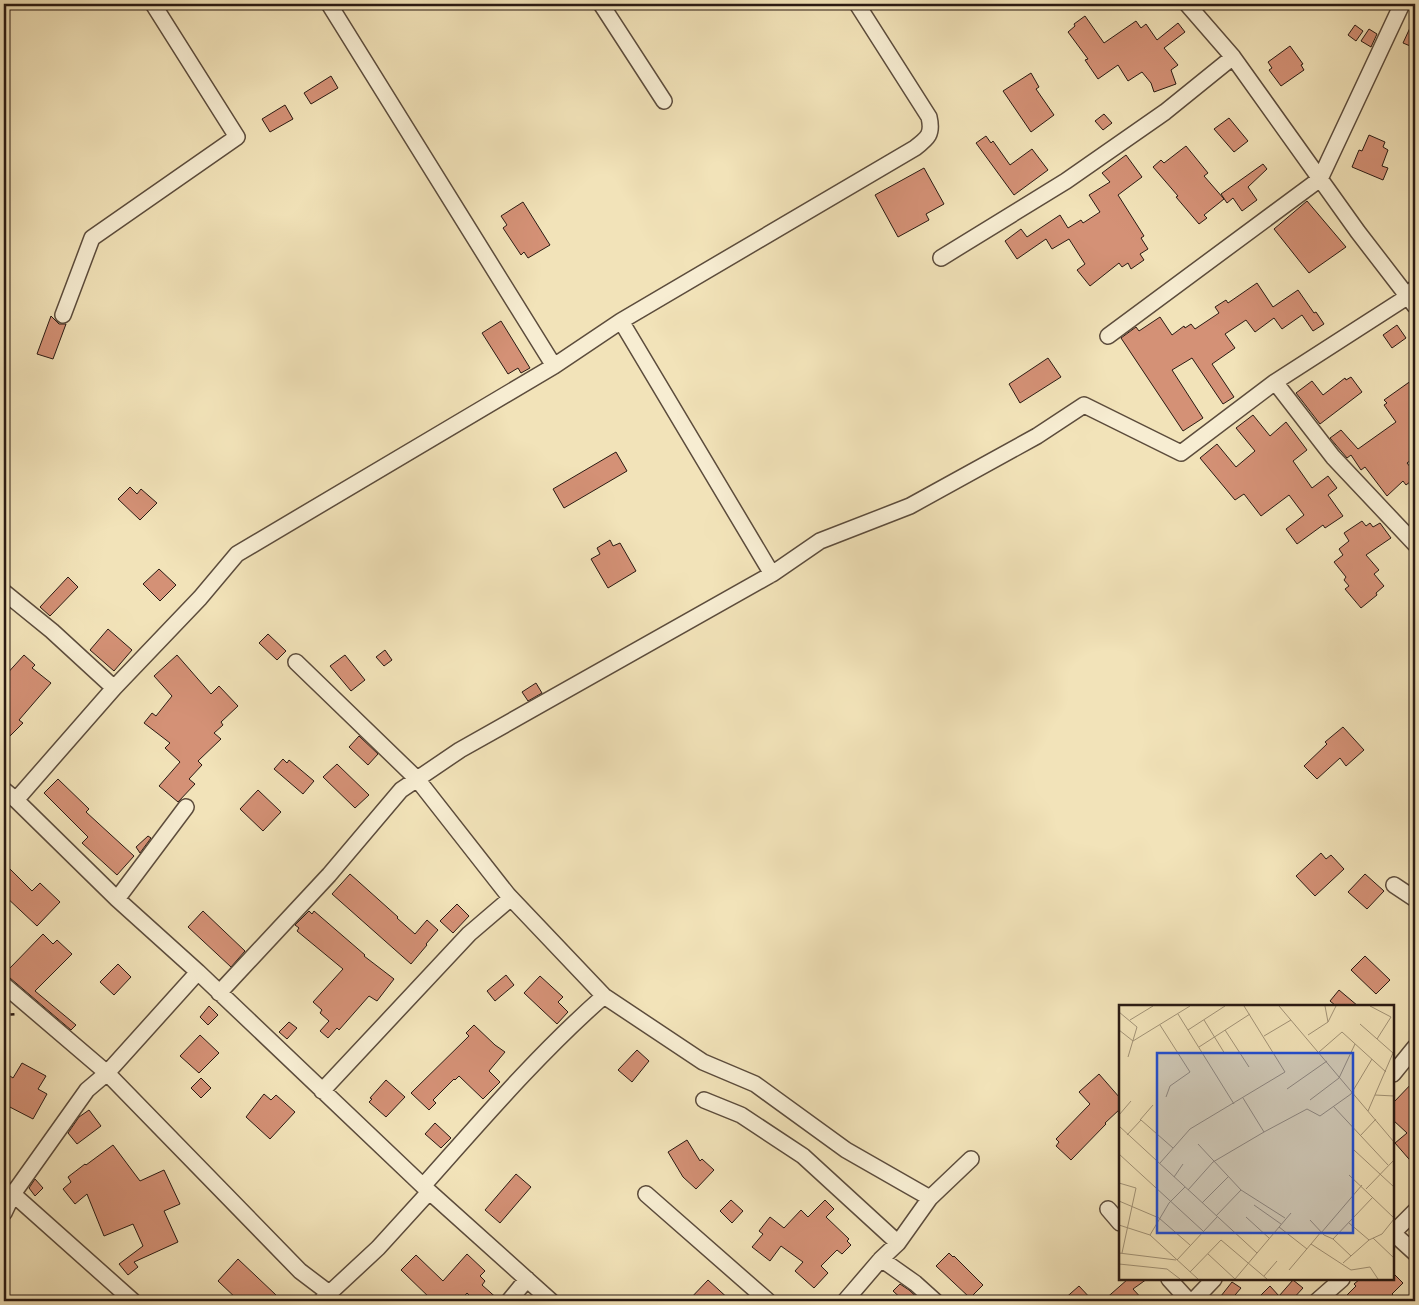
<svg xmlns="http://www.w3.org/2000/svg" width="1419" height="1305" font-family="'EB Garamond',serif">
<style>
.building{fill:#d49176;stroke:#2a1a13}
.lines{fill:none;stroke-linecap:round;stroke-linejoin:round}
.minor-casing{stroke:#5c4c3c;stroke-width:18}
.path{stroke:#2a1a13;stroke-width:2.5;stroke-dasharray:4 2.5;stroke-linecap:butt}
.minor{stroke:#f7edd2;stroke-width:15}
.inset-road{fill:none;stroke:#a29377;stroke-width:1}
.view{fill:#1d4ed8;fill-opacity:0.15;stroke:#1d4ed8;stroke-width:2.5}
.inset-edge{fill:none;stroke:#2a1a13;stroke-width:2.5}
</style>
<rect width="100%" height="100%" fill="#f2e3b9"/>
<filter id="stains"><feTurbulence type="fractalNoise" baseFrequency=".004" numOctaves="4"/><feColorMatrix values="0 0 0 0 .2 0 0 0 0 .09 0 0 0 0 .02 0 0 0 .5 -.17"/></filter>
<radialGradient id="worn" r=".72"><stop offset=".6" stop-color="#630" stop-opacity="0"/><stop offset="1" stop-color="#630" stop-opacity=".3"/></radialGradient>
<!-- building -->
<path class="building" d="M1085,16L1104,43L1136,21L1141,28L1146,24L1157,40L1178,23L1185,32L1164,48L1178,65L1171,70L1176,84L1154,92L1151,83L1142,72L1128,81L1118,65L1098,79L1085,60L1088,59L1068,32L1075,26L1074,24Z
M1415,17V48L1403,43Z
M1355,25L1363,31L1356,41L1348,35Z
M1369,29L1377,34L1371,47L1361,41Z
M1290,46L1303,64L1301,65L1304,70L1281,86L1269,70L1272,68L1268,62Z
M1031,73L1039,87L1036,89L1054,115L1031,132L1003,91Z
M331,76L338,88L311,104L304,93Z
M285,105L293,119L270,132L262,119Z
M1104,114L1112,123L1103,130L1095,121Z
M1229,118L1248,141L1234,152L1214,129Z
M1369,135L1385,142L1383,147L1388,150L1382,166L1388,168L1383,180L1352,167L1359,150L1362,151Z
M986,136L991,143L993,141L1010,165L1032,149L1048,170L1014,195L976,143Z
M1186,146L1208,173L1204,176L1224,199L1204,215L1207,218L1199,224L1176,197L1178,196L1153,167L1161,160L1164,163Z
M1126,155L1142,177L1118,195L1144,236L1141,238L1148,249L1140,254L1144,260L1131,269L1128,263L1122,267L1119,263L1090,286L1077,270L1085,264L1069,239L1052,249L1046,239L1017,259L1005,241L1021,229L1027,237L1060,215L1068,228L1081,220L1083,223L1100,212L1089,195L1110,182L1102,173Z
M1263,164L1267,169L1248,187L1257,200L1242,211L1233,198L1227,203L1221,194Z
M924,168L944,204L926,214L929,220L898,237L875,195Z
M1307,201L1346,247L1309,273L1274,229Z
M523,202L550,245L528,258L524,252L521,255L503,228L507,225L501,216Z
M1257,283L1273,307L1298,290L1314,313L1316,312L1324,324L1313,331L1302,315L1282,329L1274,318L1255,332L1246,320L1225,334L1235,348L1212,364L1234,397L1223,404L1192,358L1172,370L1203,418L1183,431L1121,338L1136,327L1139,331L1160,317L1172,335L1184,326L1185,328L1191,324L1195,329L1219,313L1215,307L1226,300L1228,303Z
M51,316L59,324H66L53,359L37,354Z
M501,321L530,368L521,373L518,368L508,374L482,333Z
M1397,325L1406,338L1392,348L1383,335Z
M1048,358L1061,377L1020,403L1009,384Z
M1351,377L1362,392L1320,424L1296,393L1312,381L1323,395L1345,378L1346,380Z
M1415,378V457L1407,463L1415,473V478L1406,485L1403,481L1387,496L1365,467L1361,470L1351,455L1347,458L1330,438L1341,430L1358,449L1396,422L1384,405L1387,403L1384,400Z
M1253,415L1270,436L1286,422L1307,450L1293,461L1312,488L1328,476L1337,488L1328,495L1343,516L1325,528L1323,525L1297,544L1286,529L1304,515L1289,495L1261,516L1244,494L1235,500L1200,458L1217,444L1236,467L1255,451L1236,428Z
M616,452L627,471L564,508L553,489Z
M130,487L137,494L141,489L157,503L140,520L118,499Z
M1362,521L1366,526L1370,523L1373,527L1380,523L1391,538L1366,555L1379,570L1374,574L1384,586L1376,593L1377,595L1361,608L1345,589L1349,586L1344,580L1346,577L1334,562L1343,555L1339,549L1349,541L1344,533Z
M610,540L613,546L620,543L636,571L608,588L591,559L600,554L597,548Z
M159,569L176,585L160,601L143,584Z
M68,577L78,587L50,616L40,607Z
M108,629L132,650L114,671L90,650Z
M268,634L286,651L277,660L259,643Z
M385,650L392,660L384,666L376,657Z
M24,655L35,665L32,668L51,683L19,720L23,723L4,742V677Z
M177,655L211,694L219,686L238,706L221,722L223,725L214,733L221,739L198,761L202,765L189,779L195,784L178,802L159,786L180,762L165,748L170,743L144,723L152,713L156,716L172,696L154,676Z
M345,655L365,680L351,691L330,666Z
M536,683L542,693L528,701L522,692Z
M1343,727L1364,750L1346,766L1340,758L1317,779L1304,766L1327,744L1325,742Z
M359,736L378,754L368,765L349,747Z
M283,759L287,763L289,760L314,781L303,794L274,769Z
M337,764L369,795L355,808L323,777Z
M58,779L89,809L86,812L134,856L117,875L82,843L88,837L44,793Z
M258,790L281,812L263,831L240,809Z
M148,836L151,838L140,853L136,847Z
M1321,853L1326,859L1331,855L1344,869L1315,896L1296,876Z
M4,863L32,891L40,883L60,902L37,926L4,895Z
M350,874L398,917L397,918L415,934L427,920L438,930L426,944L427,945L411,964L332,894Z
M1365,874L1384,891L1367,909L1348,892Z
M457,904L469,916L453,933L440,921Z
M203,911L245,951L231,967L188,927Z
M309,911L312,914L314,911L365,955L364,956L394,979L377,1001L369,996L339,1030L337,1028L328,1038L320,1031L329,1021L320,1013L322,1010L313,1002L343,969L297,931L299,928L295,925Z
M43,934L53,944L57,940L72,954L35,991L76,1025L71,1030L10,978L4,976V962L10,968Z
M1365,956L1390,980L1376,994L1351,970Z
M118,964L131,977L114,995L100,982Z
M506,975L514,985L495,1001L487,991Z
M540,976L563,997L558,1002L568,1012L557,1024L524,993Z
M1339,990L1358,1006H1336L1330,1001Z
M209,1006L218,1015L208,1025L200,1017Z
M289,1022L297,1028L287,1039L279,1032Z
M474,1025L495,1045L505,1052L489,1071L500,1082L483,1099L459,1076L455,1080L454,1079L433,1100L436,1103L429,1110L411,1093L469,1036L466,1033Z
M200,1035L219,1053L199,1073L180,1056Z
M637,1050L649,1061L632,1082L618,1070Z
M22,1063L46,1076L38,1089L47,1094L33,1119L4,1104V1072L13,1078Z
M1099,1074L1120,1098V1109L1105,1123L1106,1124L1071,1160L1056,1146L1059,1142L1056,1139L1090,1104L1079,1092Z
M201,1078L211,1088L201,1098L191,1088Z
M386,1080L405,1097L386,1117L369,1102L372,1099L370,1098Z
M1415,1080V1166L1395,1143L1407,1133L1393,1120V1103Z
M264,1094L271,1100L276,1095L295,1112L270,1139L246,1117Z
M89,1110L101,1126L77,1144L68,1133L79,1117Z
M435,1123L451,1138L441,1148L425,1134Z
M687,1140L700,1161L702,1159L714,1170L696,1189L683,1177L668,1152Z
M113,1145L140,1181L164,1170L180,1204L164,1211L178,1242L134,1262L138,1267L128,1275L119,1264L143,1246L133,1224L104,1236L87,1194L75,1204L63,1189L71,1182L68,1177L85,1164L86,1165Z
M516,1174L531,1187L500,1223L485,1210Z
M35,1179L43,1188L35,1196L29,1188Z
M731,1200L743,1211L732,1223L720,1211Z
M825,1200L834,1209L826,1217L849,1239L847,1241L851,1245L842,1254L837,1250L821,1266L828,1273L814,1288L795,1271L803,1262L781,1246L770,1261L752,1247L763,1234L759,1231L770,1217L784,1228L801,1210L808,1217Z
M949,1253L953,1257L954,1256L983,1285L970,1298L936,1266Z
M467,1254L485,1271L480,1276L485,1281L482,1285L500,1301H475L467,1293L460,1301H433L401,1270L416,1255L443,1281Z
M238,1259L276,1295L270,1301H239L218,1281Z
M1393,1273L1403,1283L1392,1294L1399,1301H1341L1356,1286L1354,1284L1360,1279H1393Z
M1128,1279H1147L1133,1289L1144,1301H1103Z
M708,1280L731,1301H688Z
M1293,1280L1303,1288L1291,1301H1255L1270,1286L1279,1296Z
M1232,1282L1241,1288L1230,1301H1217Z
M900,1284L909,1290L921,1301H904L893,1291Z
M1079,1286L1093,1301H1062Z"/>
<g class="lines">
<defs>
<path id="minor" d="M329,4L554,366
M601,4L664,101
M1187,4L1233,57L1358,232L1415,306
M941,258L1066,181L1165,112L1233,57
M63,315L92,238L237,137L153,4
M1108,336L1320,179L1402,4
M1275,382L1333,457L1415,544
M772,574L820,541L910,506L1037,436L1084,405L1181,453L1275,382L1407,297L1415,288
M4,592L52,631L114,688
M296,662L417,779L508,895L604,996L703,1062L755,1084L846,1150L930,1198
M4,790L16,800L117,899L198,972L423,1186L551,1301
M16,800L114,688L200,598L237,554L554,366L621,321L915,148C928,138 933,134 929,117L857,4
M1394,885L1415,899
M117,899L186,807
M4,985L107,1073L300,1271L329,1293
M219,993L329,875L401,790L460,750L772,574L621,321
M1393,1074L1415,1047
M322,1091L469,934L511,898
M704,1100L741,1115L803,1156L898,1243
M423,1186C481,1121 538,1054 604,996
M4,1190L13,1194L133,1301
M646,1194L768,1301
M1108,1209L1120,1223
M4,1213L13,1194L87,1090L107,1073L198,972
M1393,1233L1415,1211
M1393,1233L1415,1253
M881,1259L915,1283L935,1301
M1169,1279L1189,1301
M321,1301L378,1248L429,1192
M509,1301L527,1279
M845,1301L881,1259L898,1243L930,1198L971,1159
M1193,1301L1214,1279
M1317,1301L1342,1279"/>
</defs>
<!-- minor casing -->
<use href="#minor" class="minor-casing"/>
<!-- path -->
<path class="path" d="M4,1015L17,1014"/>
<!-- minor -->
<use href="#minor" class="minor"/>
</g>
<!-- overview -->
<g transform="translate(1119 1005)">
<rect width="275" height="275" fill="#f2e3b9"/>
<path class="inset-road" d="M160,1L275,137M206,1L209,17M251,1L272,12L258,34M0,7L18,22L9,52M59,9L115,99M11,15L34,1M85,15L106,49M241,19L274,48L249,106M41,20L71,67L51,81L47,92M0,25L14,36L71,1M69,25L106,1M106,25L130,62M189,30L209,17L217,1M145,31L172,15M80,42L131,9M200,47L223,27L267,67M168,84L208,56M256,90L275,91M191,95L220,73L236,39M214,101L269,160M0,110L12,96M21,115L34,100M0,121L138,248M145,127L188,104L201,111L232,89L253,54M8,130L22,115L54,143M241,131L257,114M79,139L122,185L166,213M235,145L275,182M0,149L84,226M41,158L71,124L166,67L125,1M230,170L275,213M55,172L64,159M0,178L17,183L3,248M247,184L275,155M69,185L94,157L145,127L124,93M0,196L40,213L71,240M83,198L109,172M135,200L162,219M97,211L122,185M127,212L150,233M191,215L205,230L214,234M230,218L250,235M0,220L31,230L79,274M160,222L188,244M202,228L243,180M31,230L50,198L66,182M254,233L275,253M192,239L202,227M0,248L57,255M89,249L116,274M232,251L214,234L254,192M58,255L98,212M224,258L250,235L263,229L275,214M0,259L48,264L61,274M170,265L192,239L232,265L251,262L259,274M71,267L102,235L148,274M145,271L158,256M116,274L172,208"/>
<path class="view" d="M38,48H234V228H38Z"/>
<rect width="275" height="275" class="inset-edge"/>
</g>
<!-- margin -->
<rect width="1419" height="1305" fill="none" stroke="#f2e3b9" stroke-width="20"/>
<rect x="5" y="5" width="1409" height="1295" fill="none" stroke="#2a1a13" stroke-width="2.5"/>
<rect x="10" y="10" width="1399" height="1285" fill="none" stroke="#2a1a13"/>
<rect width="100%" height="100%" filter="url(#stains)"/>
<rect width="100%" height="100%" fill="url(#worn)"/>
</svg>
